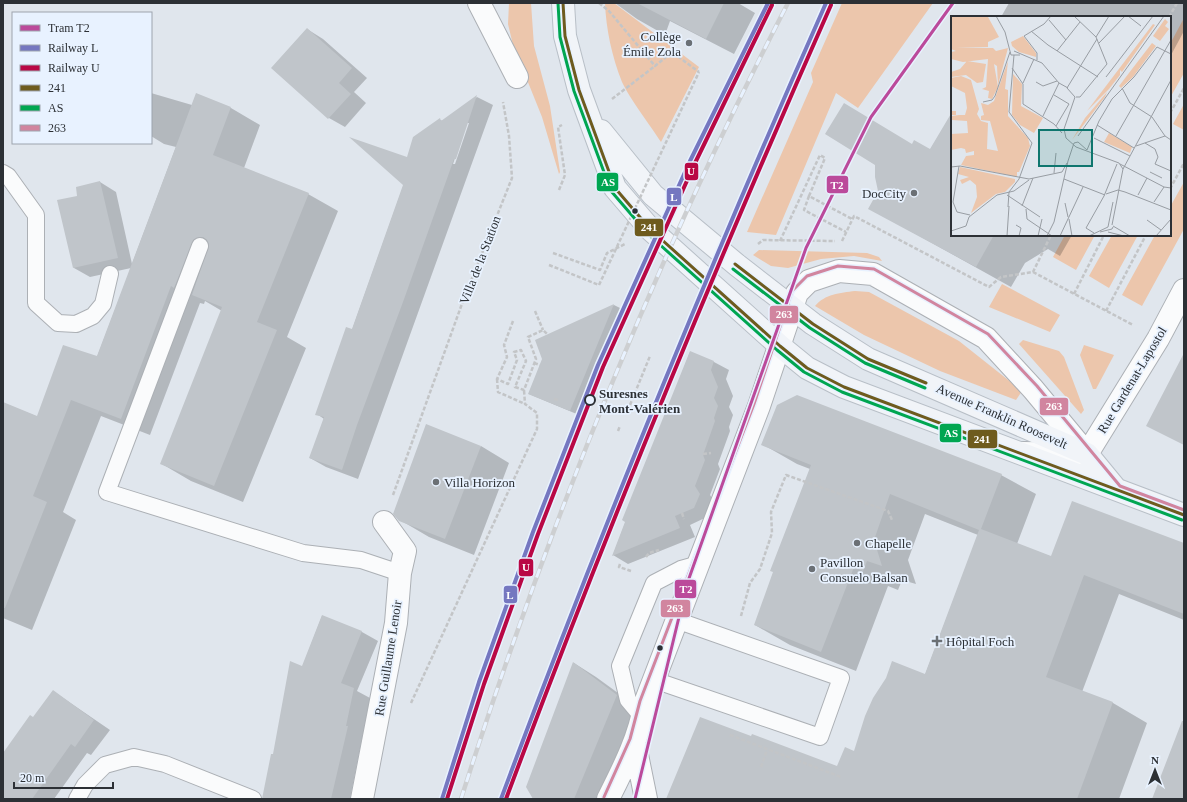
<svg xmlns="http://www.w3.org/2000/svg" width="1187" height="802" font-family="Georgia,serif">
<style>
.green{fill:#ecc6ac}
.shadow{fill:#0003;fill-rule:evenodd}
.building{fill:#c0c5ca}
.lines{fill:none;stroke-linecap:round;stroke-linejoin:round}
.lane-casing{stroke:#acb0b5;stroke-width:18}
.street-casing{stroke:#acb0b5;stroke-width:24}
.primary-casing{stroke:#b8bfc7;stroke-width:24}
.path{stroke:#c3c5c7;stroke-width:2.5;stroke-dasharray:4 2;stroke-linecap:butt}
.lane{stroke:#fafbfc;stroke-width:16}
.street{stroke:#fafbfc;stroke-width:22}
.primary{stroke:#f1f4f8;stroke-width:22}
.rail-casing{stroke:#cdcfd1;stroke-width:4.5}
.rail{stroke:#e8f2ff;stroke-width:3;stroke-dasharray:9;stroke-linecap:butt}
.path-bridge{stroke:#c3c5c7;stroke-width:2.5;stroke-dasharray:4 2;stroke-linecap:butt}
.bus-1-casing{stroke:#e8f2ff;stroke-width:6}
.bus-2-casing{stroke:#e8f2ff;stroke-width:6}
.bus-3-casing{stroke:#e8f2ff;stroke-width:6}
.bus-1{stroke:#6e5b1e;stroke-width:3}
.bus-2{stroke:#00a651;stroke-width:3}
.bus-3{stroke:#d1859f;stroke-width:3}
.rail-1-casing{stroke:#e8f2ff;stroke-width:7}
.rail-2-casing{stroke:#e8f2ff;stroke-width:7}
.rail-1{stroke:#7577c0;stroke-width:4}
.rail-2{stroke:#b90845;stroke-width:4}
.tram-1-casing{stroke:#e8f2ff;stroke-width:6}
.tram-1{stroke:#bb4a9b;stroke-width:3}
.poi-dot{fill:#6b7075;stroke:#e8f2ff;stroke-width:1.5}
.bus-dot{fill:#2c3035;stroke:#e8f2ff;stroke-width:1.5}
.stop-dot{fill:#e8f2ff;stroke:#2c3035;stroke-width:2}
.labels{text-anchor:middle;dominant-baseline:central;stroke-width:3.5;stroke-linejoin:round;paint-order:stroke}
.poi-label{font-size:13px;fill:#2c3035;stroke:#e8f2ff;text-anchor:start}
.street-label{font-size:13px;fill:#2c3035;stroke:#e8f2ff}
.stop-label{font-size:13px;font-weight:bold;fill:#2c3035;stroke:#e8f2ff;text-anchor:start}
.inset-road{fill:none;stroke:#989da3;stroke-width:1}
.view{fill:#0f766e;fill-opacity:0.15;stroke:#0f766e;stroke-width:2}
.inset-edge{fill:none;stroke:#2c3035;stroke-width:2}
.line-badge{stroke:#e8f2ff;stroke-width:1.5}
.badge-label{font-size:11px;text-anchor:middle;font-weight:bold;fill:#fff}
</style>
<rect width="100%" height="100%" fill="#e0e6ed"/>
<!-- green -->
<path class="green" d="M509,3H531L534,46L550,106L560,172L559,174L542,117L513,45L508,24Z
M605,3H614L699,67L661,142C650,125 630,99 622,82C612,57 606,29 605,3Z
M842,3H933L858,108L836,93L776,235L747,232L813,82L811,73Z
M1184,18V73L1170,98V44Z
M1184,104V130L1173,124Z
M1184,182V229L1142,306L1122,295L1155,235H1170V207Z
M1065,235H1095L1076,270L1053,257Z
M1112,235H1138L1109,288L1089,276Z
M759,250L867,253L879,257L882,261L854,256L821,259L788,268L771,266L753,255Z
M1002,284L1060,315L1050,332L989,307Z
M855,291L869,292L959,341L1022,391L1016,400L940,371L864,335L815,306C825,294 840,293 855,291Z
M1023,340L1059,351L1064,357L1084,410L1081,414L1019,344Z
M1084,345L1114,355L1096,389H1093L1080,355Z"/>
<!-- shadow -->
<path class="shadow" d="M615,3H738L755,13L734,54L670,21L665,35L637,19Z
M1009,3H1184V31L1170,57V17H1001Z
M307,29L323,39L367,78L354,92L366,103L345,127L329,118L272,68Z
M151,93L192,105L231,108L260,125L244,168L308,194L338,211L287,337L306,348L243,502L191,481L162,464L222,311L205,301L204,304L200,303L150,435L101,416L63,512L76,520L32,630L3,618V403L38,417L97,357L131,268L90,277L74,268L79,196L100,182L116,192L132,264L176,147L164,144L151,136Z
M477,97L493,105L358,479L326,467L310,458L324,419L317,414L352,330L404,184L408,158L440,120L443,121ZM467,123H469L455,164H453Z
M952,114V235H1072L1060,256L1048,249L1025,263L1011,287L905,228L913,144L930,150Z
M614,305L622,309L579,415L529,394L544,359L536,341Z
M690,352L714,362L729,370L726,379L733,396L729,407L733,415L729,427L730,431L718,464L720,469L710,495L715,503L709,516L690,525L695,537L628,564L613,555Z
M762,444L1001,475L1036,494L1017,544L1052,557L1184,544V620L1119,594L1082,692L1113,703L1147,723L1119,799H669L752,737L838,767L855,752L925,675L978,535L925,514L908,560L916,584L902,580L898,590L888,586L856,671L790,645L755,625L810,469L797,464Z
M481,446L509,463L474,555L429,537L400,520Z
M322,616L362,632L378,641L357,691L370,698L350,799H273L274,755L302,668Z
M574,663L596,677L640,709L603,799H537Z
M53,691L110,730L91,755L87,753L54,799H3V754L34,718Z"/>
<!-- building -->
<path class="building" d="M637,3H724L706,39Z
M307,28L352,68L339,83L351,94L328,119L271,68Z
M196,93L231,107L213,155L309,193L257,322L277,330L214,486L160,464L222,307L192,295L209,245L207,240L203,237L194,239L174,288L171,286L121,419L71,400L33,496L47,502L5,608H3V402L37,416L63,345L97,356Z
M477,95L456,159H454L403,302L357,425L342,470L309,458L324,417L315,415L346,327L352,329L403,185L349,137L407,157L413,137L440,118L441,121Z
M844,103L912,144L914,140L930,149L952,112V235H994L976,267L868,209L878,191L875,177V165L825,134Z
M100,181L118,258L73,268L57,200L77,196L76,187Z
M614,304L570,411L528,394L542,359L535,340Z
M690,351L714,361L711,370L718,387L714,398L718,406L714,418L715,421L703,455L705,460L695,486L700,494L694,508L675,516L680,528L612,556L625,522L622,520Z
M1184,353V445L1146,426Z
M797,395L1002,474L981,529L1051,556L1072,501L1184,543V614L1084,575L1046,677L1113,702L1077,799H666L700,717L751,736L752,734L837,766L845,747L854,751L865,716L873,698L886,678L892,661L925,674L979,530L890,494L874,540L882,566L867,561L863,571L854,567L821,652L754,625L773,572L770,571L811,465L761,445L777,405Z
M426,424L481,446L445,539L399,521L393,514Z
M322,615L362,631L341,683L354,688L346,726H348L331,799H262L271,754H273L290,661L302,666Z
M573,662L617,695L574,799H533L526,787Z
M53,690L94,720L75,747L71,744L32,799H3V753L30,715L33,717Z
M1182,721H1184V799H1152Z"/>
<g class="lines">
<defs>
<path id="lane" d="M3,173L8,176L36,215V303L58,323L76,324L93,316L103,304L110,274
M200,246L107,492L303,553L361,560L400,573
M654,680L820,737L841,678L676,620
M643,718L628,700L620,666L654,583L681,569L699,564
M77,799L85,785L105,765L134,757L165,764L253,799"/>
<path id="street" d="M479,3L517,77
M1022,453L1087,454
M1087,454L1158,339L1184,290
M635,745L646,799
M362,799L396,623L400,573L405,551L384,522
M608,799C624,767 639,738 645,703L759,406L797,293L809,281L839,271L873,274L986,338L1033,389L1087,454"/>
<path id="primary" d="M563,3L565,36L579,90L615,188L651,230L780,346L807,368L844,387L1184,515
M601,131L653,195L737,265L813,324L868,359L1087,454L1115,488"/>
</defs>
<!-- lane casing -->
<use href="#lane" class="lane-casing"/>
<!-- street casing -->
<use href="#street" class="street-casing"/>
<!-- primary casing -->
<use href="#primary" class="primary-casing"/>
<!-- path -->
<path class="path" d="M599,3L609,11L655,66L672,52L699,72
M1169,17L1177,3
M612,99L655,66
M1170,113L1184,88
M1170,189L1184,163
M559,190L565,175L558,127L562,125
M809,196L804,210L846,232
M780,241L820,155L825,158L809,196L852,219
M842,241L854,216L989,287L1001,277L1033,272L1051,235
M758,244L763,240L835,241
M553,253L600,270L607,253L625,244
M549,265L599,285
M1033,272L1133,325
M1074,294L1104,235
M535,311L543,330
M1106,311L1146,235
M513,321L504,345L507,357L497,379L508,384L517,360L514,352L521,350L526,361L515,387L524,390L536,359L528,337L543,330L548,335
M534,363L540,365
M497,379L498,392L525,404
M554,399L558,400
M630,405L650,356
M618,431L620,426
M703,454L711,453
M393,495L463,301L512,178L509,136L503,102
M682,513L684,519
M646,557L649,553L659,550
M620,564L619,567L631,571
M741,616L750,583L760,569L772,533L771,512L786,475L888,511L892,520
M411,703L537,429V413L525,404L524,390
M730,735L841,777
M761,767L767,750"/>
<!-- lane -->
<use href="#lane" class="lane"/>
<!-- street -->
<use href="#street" class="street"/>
<!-- primary -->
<use href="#primary" class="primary"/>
<defs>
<path id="rail" d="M461,799C548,525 656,258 788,3"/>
</defs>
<!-- rail casing -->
<use href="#rail" class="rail-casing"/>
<!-- rail -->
<use href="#rail" class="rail"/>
<!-- path-bridge -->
<path class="path-bridge" d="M599,285L699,72"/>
<defs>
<path id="bus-1" d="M563,3L565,36L579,90L615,188L651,230L780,346L807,368L844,387L1184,515
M735,264L813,324L868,359L926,383"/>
<path id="bus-2" d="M558,3L560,37L574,91L611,191L648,234L777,350L804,372L842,392L1182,520
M733,269L810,328L865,363L925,388"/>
<path id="bus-3" d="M604,797L630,739L640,701L754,404L792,291L807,276L838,266L874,269L988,334L1037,386L1120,486L1184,510"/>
</defs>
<!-- bus-1 casing -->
<use href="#bus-1" class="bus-1-casing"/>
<!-- bus-2 casing -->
<use href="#bus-2" class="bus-2-casing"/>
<!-- bus-3 casing -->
<use href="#bus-3" class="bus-3-casing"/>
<!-- bus-1 -->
<use href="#bus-1" class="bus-1"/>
<!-- bus-2 -->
<use href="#bus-2" class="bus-2"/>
<!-- bus-3 -->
<use href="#bus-3" class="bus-3"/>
<defs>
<path id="rail-1" d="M442,799L479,682L533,532L598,365L690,161L768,3
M501,799C601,530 710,265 826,3"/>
<path id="rail-2" d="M447,799L484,684L538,534L603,367L695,163L772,5
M506,799C606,531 715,267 831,5"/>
</defs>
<!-- rail-1 casing -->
<use href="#rail-1" class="rail-1-casing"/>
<!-- rail-2 casing -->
<use href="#rail-2" class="rail-2-casing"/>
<!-- rail-1 -->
<use href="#rail-1" class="rail-1"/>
<!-- rail-2 -->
<use href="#rail-2" class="rail-2"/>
<defs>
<path id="tram-1" d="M635,799L687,584L806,248L871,117L953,3"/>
</defs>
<!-- tram-1 casing -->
<use href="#tram-1" class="tram-1-casing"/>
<!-- tram-1 -->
<use href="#tram-1" class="tram-1"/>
</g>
<!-- markers -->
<g class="poi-dot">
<circle cx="689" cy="43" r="4"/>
<circle cx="914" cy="193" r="4"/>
<circle cx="436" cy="482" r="4"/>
<circle cx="857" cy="543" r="4"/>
<circle cx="812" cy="569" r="4"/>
<path d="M935 635h4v4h4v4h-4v4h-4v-4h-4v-4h4z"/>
</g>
<g class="bus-dot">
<circle cx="635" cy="211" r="3.5"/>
<circle cx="660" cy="648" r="3.5"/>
</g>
<circle class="stop-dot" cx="590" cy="400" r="5"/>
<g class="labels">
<!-- poi labels -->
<g class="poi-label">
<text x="681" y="36" text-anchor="end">Collège<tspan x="681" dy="15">Émile Zola</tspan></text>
<text x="906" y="193" text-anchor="end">DocCity</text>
<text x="444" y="482">Villa Horizon</text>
<text x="865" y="543">Chapelle</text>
<text x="820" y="562">Pavillon<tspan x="820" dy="15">Consuelo Balsan</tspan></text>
<text x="946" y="641">Hôpital Foch</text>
</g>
<!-- street labels -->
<g class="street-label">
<text transform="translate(480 260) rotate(-69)">Villa de la Station</text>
<text transform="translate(1132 380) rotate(-59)">Rue Gardenat-Lapostol</text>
<text transform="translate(1002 416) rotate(24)">Avenue Franklin Roosevelt</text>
<text transform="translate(388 658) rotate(-81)">Rue Guillaume Lenoir</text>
</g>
<!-- stop labels -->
<g class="stop-label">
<text x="599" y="393">Suresnes<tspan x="599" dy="15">Mont-Valérien</tspan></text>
</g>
</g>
<!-- overview -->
<g transform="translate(951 16)">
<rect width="220" height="220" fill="#e0e6ed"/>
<path d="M0,0L37,1L48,21L37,26V31L5,32H42L45,35L57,32L47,69L46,50L43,48L47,71L41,83L37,82L38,75L31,73L35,71L37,43L12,46L0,43V36L5,35L0,33ZM214,3L217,6L214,10L218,13L209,25L202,20ZM202,8L204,9L171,56L169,54V59L158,73L136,95ZM72,20L85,37V41L68,36L61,30L60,26ZM201,27L205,30L182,61L170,72L168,70ZM16,45L35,48L32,66L26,67L15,59L0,61V56L9,53ZM57,45L54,73L57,74V100L77,122L79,130L68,156H66V161L10,149L15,140L23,139V135L15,137L14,133L10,132L0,134V118L17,117L16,105L1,104V100H8L1,99V95H5V99H14L16,92L14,77L0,70V62L10,60L20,64L28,93L26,98L30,105L37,107L36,133L47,135L39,105L30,104V100L33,99L30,87L37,89L43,85ZM62,58L71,68L70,90L92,102L83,117L69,109L61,99ZM156,76L154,81L121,124L134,102ZM158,117L181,131L179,137L153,126ZM9,151L64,163V166L54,176L45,178L20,197L26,181L25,169L19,164L11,168L9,164L18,161L7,158Z" fill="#ecc6ac"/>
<path class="inset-road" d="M45,0L54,16L60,39H69M123,0L145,21L156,48L129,81H125M177,0L190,10M98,4L115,24M80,15L97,29L147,61M145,21L158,0M148,27L174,0M63,35L91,47L108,67L117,72M106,35L129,6M86,44V37L73,20L93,8L100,0M61,52L72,68V88L103,108L111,117M155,61L202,0M85,66L92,70L106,65M72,67L83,43M116,72L146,23M116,72L124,81L113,113L115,122L125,131L168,147L172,153L161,209M171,72L179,87L201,101L214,120L220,124M103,79L118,88L105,110M32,86L41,84L44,80L59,36M92,100L108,67M146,109L183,132M127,120L213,0M165,120L220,24M143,122L179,140M194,127L204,133L207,141L204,148L220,155M185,130L214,120M136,134L148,105L161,83L183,61L206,31L220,38M169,148L213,171L220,172M8,150L2,186L6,196L19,199M0,151L9,150L78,163L111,156L116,147M172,153L220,64M199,156L211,162M103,157L105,137M113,163L154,179M155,178L167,174L174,176L220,194M56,179L89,201M187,179L196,162M203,186L213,171M114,187L117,201M71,190L82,162M57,191L58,176L68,163L81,127L58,96L63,39M75,193L76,203L101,220M118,203L121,220M196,204L210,214M65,209L70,212L68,220M162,210L179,220M0,215L15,210L18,201L46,179L63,175L78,164M149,216L161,213L162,211M157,216L173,220M143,217L135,212L153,180L166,148M56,220L58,190M87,220L91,203M96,220L103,206L117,145L123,127L127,126L136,134M109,220L132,171M138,220L157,211L162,186M205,220L220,203"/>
<path class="view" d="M88,114H141V150H88Z"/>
<rect width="220" height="220" class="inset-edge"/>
</g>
<g class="line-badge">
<rect x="684" y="162" width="15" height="19" rx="4" fill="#b90845"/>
<rect x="596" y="172" width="23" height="20" rx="4" fill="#00a651"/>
<rect x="826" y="175" width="23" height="19" rx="4" fill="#bb4a9b"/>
<rect x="666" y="187" width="16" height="19" rx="4" fill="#7577c0"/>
<rect x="634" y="218" width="30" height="19" rx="4" fill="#6e5b1e"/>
<rect x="769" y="305" width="30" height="19" rx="4" fill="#d1859f"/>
<rect x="1039" y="397" width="30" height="19" rx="4" fill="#d1859f"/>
<rect x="939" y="423" width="23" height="20" rx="4" fill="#00a651"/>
<rect x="967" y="429" width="31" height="20" rx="4" fill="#6e5b1e"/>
<rect x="518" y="558" width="16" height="19" rx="4" fill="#b90845"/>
<rect x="674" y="579" width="23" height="20" rx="4" fill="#bb4a9b"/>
<rect x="503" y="585" width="15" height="19" rx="4" fill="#7577c0"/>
<rect x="660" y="599" width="31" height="19" rx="4" fill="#d1859f"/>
</g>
<g class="badge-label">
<text x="691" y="175">U</text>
<text x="608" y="186">AS</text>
<text x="837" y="189">T2</text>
<text x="674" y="201">L</text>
<text x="649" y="231">241</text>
<text x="784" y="318">263</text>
<text x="1054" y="410">263</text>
<text x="951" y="437">AS</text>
<text x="982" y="443">241</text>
<text x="526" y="571">U</text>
<text x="686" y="593">T2</text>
<text x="510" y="599">L</text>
<text x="675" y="612">263</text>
</g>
<!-- border -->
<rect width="1187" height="802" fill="none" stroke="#2c3035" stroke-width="8"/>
<!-- legend -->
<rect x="12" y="12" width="140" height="132" fill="#e8f2ff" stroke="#9da4ae"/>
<rect x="20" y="25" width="20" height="6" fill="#bb4a9b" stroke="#9da4ae"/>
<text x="48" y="32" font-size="12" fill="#2c3035">Tram T2</text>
<rect x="20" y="45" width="20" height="6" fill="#7577c0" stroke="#9da4ae"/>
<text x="48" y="52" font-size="12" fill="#2c3035">Railway L</text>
<rect x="20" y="65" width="20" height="6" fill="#b90845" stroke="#9da4ae"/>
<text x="48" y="72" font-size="12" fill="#2c3035">Railway U</text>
<rect x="20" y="85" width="20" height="6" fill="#6e5b1e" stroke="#9da4ae"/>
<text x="48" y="92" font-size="12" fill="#2c3035">241</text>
<rect x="20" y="105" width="20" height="6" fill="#00a651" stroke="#9da4ae"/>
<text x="48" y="112" font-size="12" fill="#2c3035">AS</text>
<rect x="20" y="125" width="20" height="6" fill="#d1859f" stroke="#9da4ae"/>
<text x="48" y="132" font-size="12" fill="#2c3035">263</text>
<!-- north arrow -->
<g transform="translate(1155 770)" stroke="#e8f2ff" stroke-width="3" paint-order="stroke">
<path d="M0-3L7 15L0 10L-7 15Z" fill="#2c3035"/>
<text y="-6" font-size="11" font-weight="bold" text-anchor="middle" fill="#2c3035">N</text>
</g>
<!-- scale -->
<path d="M14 782v6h99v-6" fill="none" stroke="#2c3035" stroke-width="2"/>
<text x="20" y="782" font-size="12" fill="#2c3035" stroke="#e8f2ff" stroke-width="3" paint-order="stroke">20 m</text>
</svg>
